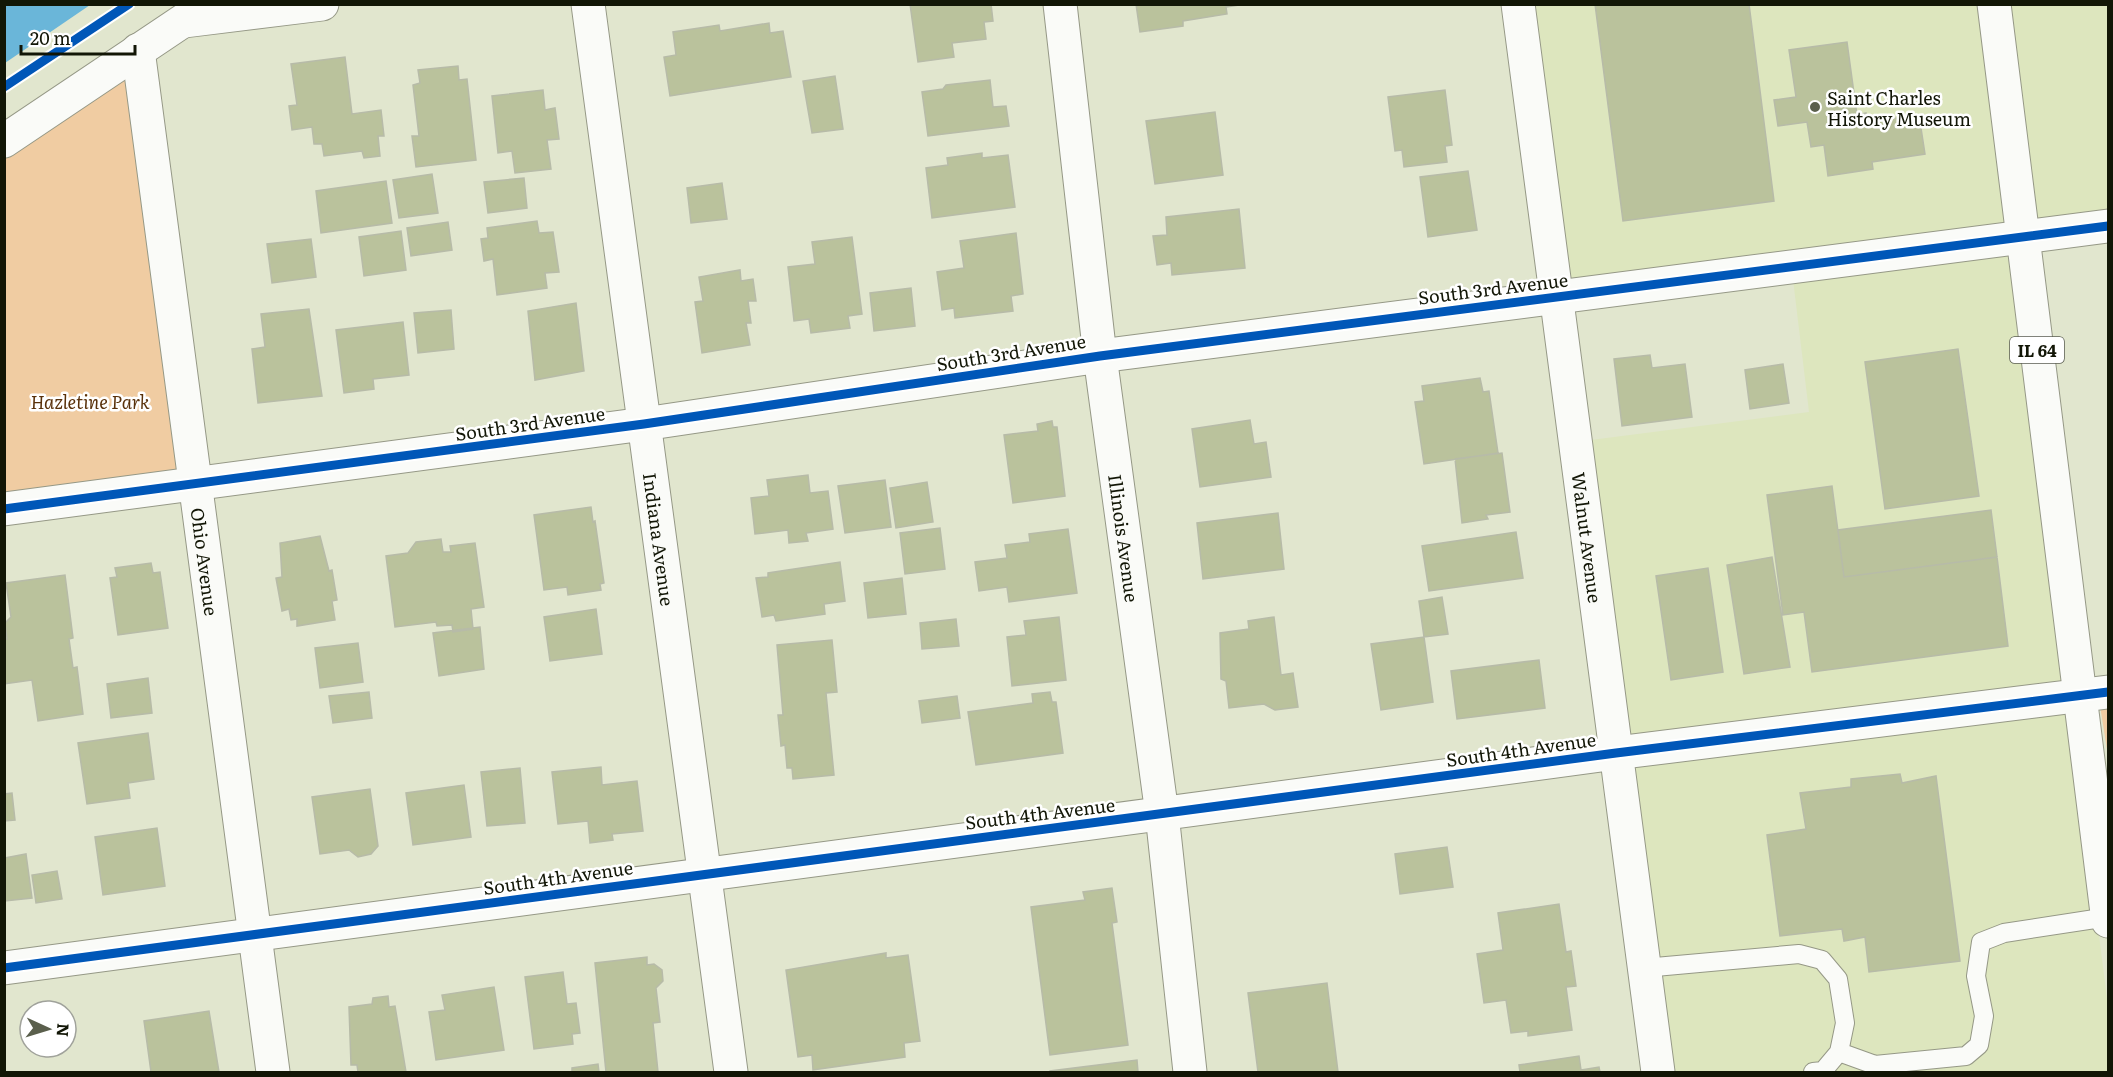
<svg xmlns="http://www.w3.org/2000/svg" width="2113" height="1077" font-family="Literata,serif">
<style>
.built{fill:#dde6be}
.green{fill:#f0cca2}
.water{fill:#6ab6d9}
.building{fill:#bac29c;stroke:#b7bba8;stroke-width:1.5}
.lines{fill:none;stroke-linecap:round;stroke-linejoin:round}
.lane-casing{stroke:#959886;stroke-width:20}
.street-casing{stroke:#959886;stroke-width:35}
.secondary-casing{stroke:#959886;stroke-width:35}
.primary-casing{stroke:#959886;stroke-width:35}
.lane{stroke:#fafbf8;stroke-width:18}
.street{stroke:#fafbf8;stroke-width:33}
.secondary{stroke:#fafbf8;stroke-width:33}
.primary{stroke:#fafbf8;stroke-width:33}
.cycleway-casing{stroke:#fff;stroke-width:13}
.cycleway{stroke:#0057b8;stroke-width:9}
.poi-dot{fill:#5a5f4c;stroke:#fff;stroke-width:2}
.labels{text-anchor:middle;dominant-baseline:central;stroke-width:5;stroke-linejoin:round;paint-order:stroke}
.shield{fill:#fff;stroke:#595c51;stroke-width:1.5}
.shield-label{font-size:16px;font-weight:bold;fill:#121606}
.poi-label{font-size:18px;fill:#121606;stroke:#fff;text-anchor:start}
.street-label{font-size:18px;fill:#121606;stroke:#fff}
.park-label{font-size:18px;font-style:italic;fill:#59310a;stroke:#fff}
</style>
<rect width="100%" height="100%" fill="#e1e6ce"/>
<!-- built -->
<path class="built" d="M1523,5H1986L2015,229L1564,288Z
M2002,5H2108V219L2030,228Z
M2014,246L2069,687L1623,745L1583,441L1809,412L1792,271Z
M2070,708L2108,1006V1072H1669L1627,763Z"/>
<!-- green -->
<path class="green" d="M130,72L187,477L5,500V153Z
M2108,692V756L2098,693Z"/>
<!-- water -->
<path class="water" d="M5,4H90V5L5,63Z"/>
<!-- building -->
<path class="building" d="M910,4H991L993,21L984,22L986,39L952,43L954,57L918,62Z
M1136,4H1246L1226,7L1227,14L1183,21V26L1140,32Z
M1595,4H1749L1774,201L1623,221Z
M769,23L770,33L783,31L791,77L670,96L664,57L676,55L673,32L719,25L720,31Z
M1847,42L1857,115L1866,113L1867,122L1919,115L1925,154L1872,162L1873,169L1828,176L1824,145L1811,147L1807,122L1778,126L1774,100L1796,97L1789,50Z
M345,57L352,114L381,110L384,136H378L380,156L364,158L362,151L324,156L322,144H314L312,127L292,130L289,106L297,105L291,64Z
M458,66L459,80L467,79L476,160L416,167L412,136H419L413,85L420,83L418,70Z
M835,76L843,129L812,133L803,81Z
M990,80L993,107L1006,106L1009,126L928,136L922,92L943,89L946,85Z
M543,90L545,110L555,108L559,139L547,140L551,169L515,173L512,151L498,153L492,96Z
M1445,90L1452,145L1445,146L1447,162L1404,167L1402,150L1395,151L1388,97Z
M1215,112L1223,175L1155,184L1146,121Z
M982,153V158L1008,155L1015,207L932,218L926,168L948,165L947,158Z
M1468,171L1477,230L1428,237L1420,177Z
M432,174L438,213L399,218L393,180Z
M524,178L527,208L488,213L484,182Z
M386,181L392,223L321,233L316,191Z
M722,183L727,219L691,223L687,188Z
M1239,209L1245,268L1172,275L1171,263L1157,265L1153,236L1167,235L1166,217Z
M537,221L539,233L553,232L559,272L545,273L547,288L497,295L493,259L484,261L481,239L488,238L487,228Z
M448,222L452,250L411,256L407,228Z
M401,231L406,270L364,276L359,237Z
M1016,233L1023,294L1011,296L1013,311L955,318L954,308L942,310L937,272L964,268L960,241Z
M852,237L862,314L848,316L850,328L811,333L809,319L794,321L788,267L815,264L812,242Z
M311,239L316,277L272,283L267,244Z
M740,270L741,281L753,279L756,301H748L751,323H746L750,345L702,353L695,302L703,301L699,277Z
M911,288L915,326L874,331L870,293Z
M576,303L584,371L535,380L528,311Z
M309,309L322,396L258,403L252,349L265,347L261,314Z
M451,310L454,349L418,353L414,313Z
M403,322L409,375L373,379L374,389L344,393L336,330Z
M1958,349L1979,496L1885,509L1865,362Z
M1650,355L1652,368L1685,364L1692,417L1622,426L1614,359Z
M1783,364L1789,403L1750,409L1745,370Z
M1480,378L1483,392L1489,391L1498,453L1424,464L1415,402L1424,401L1422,386Z
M1250,420L1254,444L1266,442L1271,477L1200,487L1192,429Z
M1052,421L1053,427H1057L1065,496L1013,503L1004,435L1038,431L1037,424Z
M1502,453L1510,512L1486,515L1488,519L1462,523L1455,459Z
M808,475L810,493L828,491L833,529L806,533L808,541L789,543L788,530L755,534L751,498L769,496L767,480Z
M885,480L891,527L845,533L838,486Z
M927,482L933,522L896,528L890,488Z
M1832,486L1844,577L1997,557L2008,646L1812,672L1804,612L1783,615L1767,495Z
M591,507L593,522L595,521L604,583L600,584L601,590L568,595L567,587L544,590L534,515Z
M1991,510L1997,557L1844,577L1838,530Z
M1278,513L1284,569L1203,579L1197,523Z
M940,528L945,569L905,574L900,533Z
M1068,529L1077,593L1009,602L1007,587L979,591L975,562L1007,558L1005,545L1030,542L1029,534Z
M1516,532L1523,578L1429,591L1422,546Z
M320,536L329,571L332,570L337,600L332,601L335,620L297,626V619L291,620L289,609L282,611L276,578L282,577L280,543Z
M441,539L443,552H451L450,546L475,543L484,607L471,609L473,629L453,632L452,625L437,626L436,622L395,627L386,556L408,553L416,542Z
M1772,557L1790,667L1744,674L1727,565Z
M840,562L845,601L824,604L825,614L776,621L774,615L762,617L756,578L768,577V573Z
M151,563L153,573L160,572L168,628L118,635L110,578L117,577L115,568Z
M1708,568L1723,672L1671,680L1656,576Z
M65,575L73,638L69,639L73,668L77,667L83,714L38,721L32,680L4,684V639H7L5,623L11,617L6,583Z
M902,578L906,614L868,618L864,583Z
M1442,597L1448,634L1424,637L1419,601Z
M596,609L602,654L550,661L544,617Z
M1059,617L1066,680L1012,686L1007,637L1026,635L1024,621Z
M1274,617L1281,675L1293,673L1298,707L1275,710L1264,704L1229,708L1226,681L1221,679L1220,633L1249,629L1248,621Z
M956,619L959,646L922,649L920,623Z
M480,627L484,669L439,676L433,633Z
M1424,637L1433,702L1381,710L1371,644Z
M832,640L837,692L826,693L834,775L793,779L792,768H787L785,745L781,746L778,715H783L777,645Z
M358,643L363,682L320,688L315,648Z
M1539,660L1545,708L1457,719L1451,671Z
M148,678L152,713L111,718L107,684Z
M369,692L372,718L333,723L329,696Z
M1050,692L1052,702H1056L1063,753L976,765L968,712L1033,703L1032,694Z
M957,696L960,718L922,723L919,701Z
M148,733L154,779L128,783L130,798L87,804L78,743Z
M601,767L602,785L637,781L643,831L612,834L613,840L590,843L588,821L558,824L552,772Z
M520,768L525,823L487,826L481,772Z
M1900,774L1902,783L1936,776L1960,961L1869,972L1865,937L1844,941L1842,929L1780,936L1767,835L1806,829L1800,793L1851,787V779Z
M464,785L471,837L413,845L406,793Z
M370,789L378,846L371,854L358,857L349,850L320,854L312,797Z
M12,793L15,820L4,821V794Z
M157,828L165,886L103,895L95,837Z
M1447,847L1453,887L1400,894L1395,854Z
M26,854L32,898L5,901L4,858Z
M57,871L62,899L36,903L32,875Z
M1112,888L1117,922L1112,923L1128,1045L1050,1055L1031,907L1085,900L1083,892Z
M1559,904L1566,952L1571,951L1576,986L1566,987L1572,1030L1528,1036V1031L1511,1033L1506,1000L1484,1003L1477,954L1503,950L1498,913Z
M886,953V958L908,955L920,1041L904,1043L905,1057L813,1070L812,1055L798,1057L786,970Z
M647,957V965L654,964L662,970L663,981L656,988L660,1022L653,1023L658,1072H606L595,963Z
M563,972L567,1004L576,1003L580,1033L572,1034L573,1044L534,1049L525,977Z
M1327,983L1338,1072H1258L1248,993Z
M494,987L504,1050L436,1060L429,1012L445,1010L442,995Z
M388,996L389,1007L395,1006L406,1072H358L357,1065H351L349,1007L372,1004L373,998Z
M209,1011L219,1072H151L144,1021Z
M1579,1056L1581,1070L1599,1067L1600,1072H1520L1519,1065Z
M1137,1060L1138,1072H1050V1071Z
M598,1064L599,1072H572V1068Z"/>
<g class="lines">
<defs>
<path id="lane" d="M1644,968L1799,954L1822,960L1838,979L1845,1023L1839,1052L1823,1071L1813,1072
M1839,1052L1875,1065L1966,1056L1979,1045L1984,1016L1976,976L1981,942L2004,933L2108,917"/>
<g id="street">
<path id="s1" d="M588,4L731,1072"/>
<path id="s2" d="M1060,4L1100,356L1162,814L1190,1072"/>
<path id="s3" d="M1518,4L1658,1072"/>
<path d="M184,21L322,4"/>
<path id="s4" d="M138,50L273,1072"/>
<path d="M4,509L644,424L1100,356L2108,226"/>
<path d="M4,968L1616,753L2108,692"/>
</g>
<path id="secondary" d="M4,141L208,4"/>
<path id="primary" d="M1994,4L2108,921"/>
</defs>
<!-- lane casing -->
<use href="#lane" class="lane-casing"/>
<!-- street casing -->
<use href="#street" class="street-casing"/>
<!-- secondary casing -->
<use href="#secondary" class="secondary-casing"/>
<!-- primary casing -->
<use href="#primary" class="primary-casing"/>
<!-- lane -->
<use href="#lane" class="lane"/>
<!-- street -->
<use href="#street" class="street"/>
<!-- secondary -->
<use href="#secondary" class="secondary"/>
<!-- primary -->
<use href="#primary" class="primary"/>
<defs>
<path id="cycleway" d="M4,87L129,4
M4,509L644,424L1100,356L2108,226
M4,968L1616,753L2108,692"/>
</defs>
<!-- cycleway casing -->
<use href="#cycleway" class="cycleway-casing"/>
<!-- cycleway -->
<use href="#cycleway" class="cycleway"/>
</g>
<!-- markers -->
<circle class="poi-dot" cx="1815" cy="107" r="6"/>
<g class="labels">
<!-- shield labels -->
<rect class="shield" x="2010" y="337" width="54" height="26" rx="4.5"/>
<g class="shield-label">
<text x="2037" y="350">IL 64</text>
</g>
<!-- poi labels -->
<g class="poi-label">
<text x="1827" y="97">Saint Charles<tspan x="1827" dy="21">History Museum</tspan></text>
</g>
<!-- street labels -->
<g class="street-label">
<text transform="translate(1493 288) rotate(-7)">South 3rd Avenue</text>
<text transform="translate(1011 352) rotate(-9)">South 3rd Avenue</text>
<text transform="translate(530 423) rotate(-8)">South 3rd Avenue</text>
<text stroke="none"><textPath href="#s1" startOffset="540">Indiana Avenue</textPath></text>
<text stroke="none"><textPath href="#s3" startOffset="538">Walnut Avenue</textPath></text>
<text stroke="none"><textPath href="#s2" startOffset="538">Illinois Avenue</textPath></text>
<text stroke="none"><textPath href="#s4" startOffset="516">Ohio Avenue</textPath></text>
<text transform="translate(1521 749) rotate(-8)">South 4th Avenue</text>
<text transform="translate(1040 813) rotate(-7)">South 4th Avenue</text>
<text transform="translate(558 877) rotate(-8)">South 4th Avenue</text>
</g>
<!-- park labels -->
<g class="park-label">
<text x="90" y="401">Hazletine Park</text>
</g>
</g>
<!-- border -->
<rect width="2113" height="1077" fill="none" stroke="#121606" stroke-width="12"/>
<!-- north arrow -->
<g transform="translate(48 1029) rotate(94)"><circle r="28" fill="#ffffff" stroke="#a0a29b" stroke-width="1.5"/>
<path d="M0-4.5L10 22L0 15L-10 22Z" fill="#5a5f4c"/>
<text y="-9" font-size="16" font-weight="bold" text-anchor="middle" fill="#121606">N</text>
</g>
<!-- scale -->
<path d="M21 45v9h114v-9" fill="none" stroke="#121606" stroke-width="3"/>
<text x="30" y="45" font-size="18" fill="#121606" stroke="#ffffff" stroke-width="4.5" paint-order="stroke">20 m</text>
</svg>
